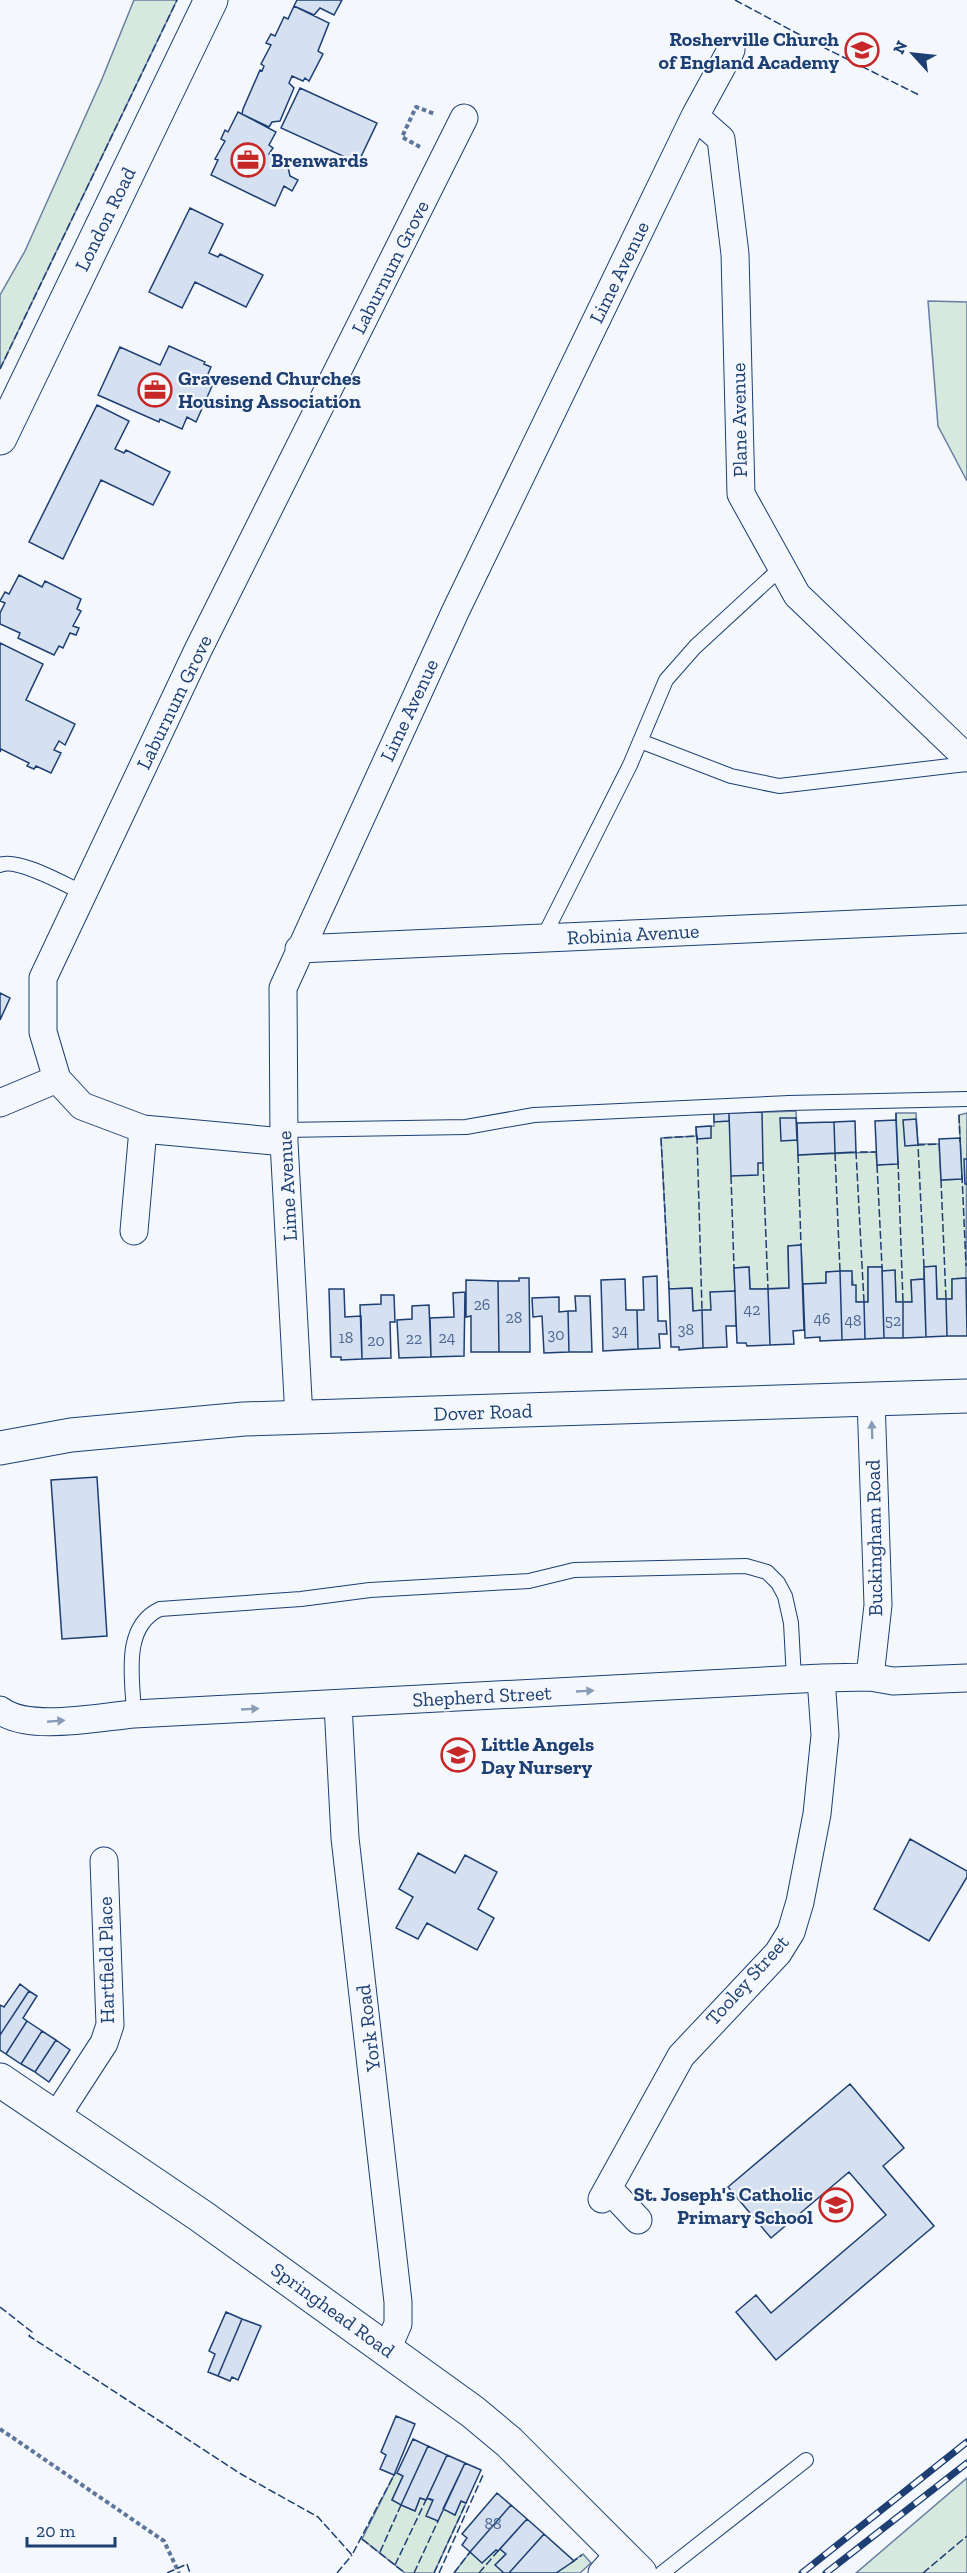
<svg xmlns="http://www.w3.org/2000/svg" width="967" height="2573" font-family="'Zilla Slab',serif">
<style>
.green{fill:#d7e8df;stroke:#687fa3;stroke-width:1.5}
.building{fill:#d5e0f0;stroke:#1d3f73;stroke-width:1.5}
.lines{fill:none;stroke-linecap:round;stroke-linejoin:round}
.service-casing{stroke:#1d3f73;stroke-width:16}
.minor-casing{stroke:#1d3f73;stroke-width:29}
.tertiary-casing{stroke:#1d3f73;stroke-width:35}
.secondary-casing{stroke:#1d3f73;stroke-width:35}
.path{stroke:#5e769c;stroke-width:4;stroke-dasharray:4.5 3;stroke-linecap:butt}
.service{stroke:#f4f7fb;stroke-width:14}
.minor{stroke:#f4f7fb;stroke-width:27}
.tertiary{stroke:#f4f7fb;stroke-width:33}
.secondary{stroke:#f4f7fb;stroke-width:33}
.rail-casing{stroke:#1d3f73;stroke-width:7}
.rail{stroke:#f4f7fb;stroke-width:4.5;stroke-dasharray:14;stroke-linecap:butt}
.fence{stroke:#1d3f73;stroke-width:1.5;stroke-dasharray:8 3;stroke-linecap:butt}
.oneway{fill:#889bb7}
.labels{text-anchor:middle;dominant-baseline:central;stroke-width:4.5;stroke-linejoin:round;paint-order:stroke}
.number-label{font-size:16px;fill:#4b6792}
.poi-label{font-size:20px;font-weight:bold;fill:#1d3f73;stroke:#f4f7fb;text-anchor:start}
.street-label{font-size:20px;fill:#1d3f73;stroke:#f4f7fb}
</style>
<rect width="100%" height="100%" fill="#f4f7fb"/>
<!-- green -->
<path class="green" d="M134,0H177L0,369V295L25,251L102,79Z
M928,301L967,302V481L938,426Z
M796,1111L798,1155L876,1152L877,1165L898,1163L896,1113H916L918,1144H939L941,1180L962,1179L959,1115L967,1113L966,1278L952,1279V1299H937L936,1267H924V1279L911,1280L912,1302H896L895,1271H882V1267H868V1302H856L851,1271L826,1272V1283L803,1284L801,1245L788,1246L789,1288L750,1289L749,1267L734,1268L735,1291L711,1310L693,1311L692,1288L669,1289L661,1138L696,1136V1127L714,1126V1114Z
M397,2473L403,2476L392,2500L415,2511L420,2498C434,2497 443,2509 455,2515L461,2501L466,2503L434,2573H405L362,2539L394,2475Z
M967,2478V2573H856Z
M500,2549L506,2554L496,2565L504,2573H454L470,2552L482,2562L496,2550Z
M583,2554L591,2563L580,2573H556Z"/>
<!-- building -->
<path class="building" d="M297,0H342L334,15L320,8L314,15L294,6Z
M294,6L329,23L318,51L323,54L309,81L305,78L303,81L292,76L289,83L294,88L280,121L272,122L269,127L242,114L243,109L260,70L262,71L264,66L261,64L271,45L266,43L271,34L275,36L284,17L288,19Z
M300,88L377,123L358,163L281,128Z
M238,112L276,132L269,145L273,148L269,154L287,163L290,176L298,180L292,191L284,186L275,206L211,175L218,160L215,159L225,141L221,139L225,130L228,132Z
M190,208L223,224L209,253L218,257L220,254L263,275L246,307L195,282L182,308L149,292Z
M169,346L205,362L204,364L211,367L205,381L213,384L196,422L187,417L182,429L160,419L159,422L98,395L120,347L160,365Z
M97,405L129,421L115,449L124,453L126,450L170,472L153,505L101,480L63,559L29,542Z
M19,575L42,587L45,581L81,599L77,609L81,611L73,626L79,628L76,635L70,633L63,648L59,646L54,655L18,638L20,633L0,624V613L5,603L0,601L5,592L9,594Z
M0,643L43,664L26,700L75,724L65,745L59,741L54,750L61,753L51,773L36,766L34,769L27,766L29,763L1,749L0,752Z
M0,993L10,998L0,1020Z
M762,1112L763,1163H758V1175L731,1176L729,1113Z
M729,1113V1121L714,1122V1114Z
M780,1118H796L797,1140L781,1141Z
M916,1119L918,1145L905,1146L903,1120Z
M896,1120L898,1164L877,1165L875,1121Z
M855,1121L856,1152L835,1153L834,1122Z
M834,1122L835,1153L798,1155L797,1123Z
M711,1126V1138L697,1139L696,1127Z
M960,1138L962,1179L941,1180L939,1139Z
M964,1159H967V1184H965Z
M801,1245L804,1330L793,1331L794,1344L770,1345L768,1289L789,1288L788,1246Z
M936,1266L937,1299H946L947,1336L926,1337L924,1267Z
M749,1267L750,1289H768L770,1345L747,1346L746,1343H737L734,1268Z
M868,1267H882L884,1338L865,1339L864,1302H868Z
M895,1270L896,1302H903V1338H884L882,1271Z
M840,1271H852V1285H856V1302H864L865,1339L842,1340Z
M840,1271L842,1340L820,1341V1337L805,1338L803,1284L826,1283V1272Z
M657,1276L658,1321H666L667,1334H659L660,1348L638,1349L637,1310H644L643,1277Z
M519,1278H529L530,1352H499L498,1281H519Z
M966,1278L967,1336H947L946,1299H952V1279Z
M625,1279L626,1310H637L638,1349L603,1351L601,1280Z
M924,1279L926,1337L903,1338V1302H912L911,1280Z
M466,1280L498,1281L499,1352H471V1316L466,1317Z
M692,1288L693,1311L702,1310L703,1348L679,1350V1347H671L669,1289Z
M329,1289H344L345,1317L361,1316L362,1359L341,1360V1357H331Z
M735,1291L736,1326H726L727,1347L703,1348L702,1310H711L710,1292Z
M465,1292L464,1356L431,1357L430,1318L454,1317L453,1293Z
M381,1295H394L395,1322H390L391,1358L362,1359L360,1305L381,1304Z
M575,1296H590L592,1352H569L568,1311H576Z
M559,1297V1312L568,1311L569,1352L544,1353L542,1316L533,1317L532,1298Z
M429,1305L431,1357L399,1358L397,1320L412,1319V1306Z
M97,1477L107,1636L62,1639L51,1480Z
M910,1839L967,1871V1877L929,1941L874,1909Z
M418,1853L455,1873L465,1855L497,1872L478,1909L494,1918L477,1950L427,1923L418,1939L396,1928L413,1897L399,1889Z
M20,1984L29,1991L0,2035V2005L4,2007Z
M29,1991L37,1996L23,2018L27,2021L6,2054L0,2050V2035Z
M27,2021L42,2031L21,2064L6,2054Z
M42,2031L56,2040L35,2072L21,2064Z
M56,2040L70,2050L49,2082L35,2072Z
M850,2084L904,2148L883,2166L934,2226L776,2360L736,2312L756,2295L771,2313L886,2215L849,2172L771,2238L728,2187Z
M226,2312L242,2319L218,2376L208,2372L215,2354L209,2351Z
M242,2319L261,2326L238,2380L232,2377L230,2381L218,2376Z
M396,2416L415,2424L394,2475L380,2469L386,2455L381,2452Z
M413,2439L428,2446L401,2505L392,2500L403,2476L397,2473Z
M428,2446L447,2455L426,2500L420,2498L415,2511L401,2505Z
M447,2455L465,2463L438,2521L426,2516L433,2500L427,2498Z
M465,2463L481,2470L466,2503L461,2501L455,2515L443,2509Z
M497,2493L511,2505L470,2552L462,2545L467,2538L462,2534Z
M511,2505L527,2519L498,2551L496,2550L482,2563L470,2552Z
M527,2519L544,2534L509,2573H504L495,2565L506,2554L500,2549Z
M544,2534L574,2561L556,2573H509Z"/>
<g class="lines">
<defs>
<path id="service" d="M640,741L731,776L779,786L967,764
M0,865C17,857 66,885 83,893
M543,938L630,765L666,680L695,647L782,567
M284,1130L466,1127L534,1115L789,1103L967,1099
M134,1714C133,1681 121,1627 160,1609L301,1599L370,1590L529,1581L574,1570L746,1566L767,1572L778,1583L785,1596L791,1623L794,1679
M662,2573L806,2460"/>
<path id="minor" d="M695,116L721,139L735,254L741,494L797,595L967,758
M299,949L967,919
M0,1103L57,1079
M284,1142L143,1129L82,1106L57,1079L43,1032V978L198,650L464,118
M134,1231L143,1129
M299,1417L284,1142L283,988L456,610L695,116L731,50
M870,1677L878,1605L871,1399
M338,1704L345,1838L398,2302V2324L387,2349
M0,1710C28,1732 99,1717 134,1714L821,1678L870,1677L893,1681L967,1678
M56,2117L104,2043L110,2025L104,1861
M608,2188L638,2220
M602,2199L681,2056L778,1953L791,1932L800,1902L817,1814L825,1735L821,1678
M602,2573L619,2554"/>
<path id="tertiary" d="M0,1448L71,1435L244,1419L967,1396
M0,2080L201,2216L473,2412L509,2442L640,2573"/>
<path id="secondary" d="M0,438L211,0"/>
</defs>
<!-- service casing -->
<use href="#service" class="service-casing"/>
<!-- minor casing -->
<use href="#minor" class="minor-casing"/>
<!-- tertiary casing -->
<use href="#tertiary" class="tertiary-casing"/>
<!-- secondary casing -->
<use href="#secondary" class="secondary-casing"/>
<!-- path -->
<path class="path" d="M420,147L402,137L416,107L435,114
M0,2429L164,2541L179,2573"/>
<!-- service -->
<use href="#service" class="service"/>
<!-- minor -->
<use href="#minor" class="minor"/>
<!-- tertiary -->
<use href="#tertiary" class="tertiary"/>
<!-- secondary -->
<use href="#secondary" class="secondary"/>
<defs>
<path id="rail" d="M802,2573L967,2442
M826,2573L967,2463"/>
</defs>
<!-- rail casing -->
<use href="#rail" class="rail-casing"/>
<!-- rail -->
<use href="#rail" class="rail"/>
<!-- fence -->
<path class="fence" d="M735,0L815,43L919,95
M0,369L177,0
M896,1113V1122
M959,1115L960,1142
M835,1153L840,1271
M798,1155L801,1245
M898,1161L903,1302
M763,1163L768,1289
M877,1165L882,1267
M962,1175L966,1266
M731,1176L734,1268
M941,1180L946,1299
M924,1267L918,1145L939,1144
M669,1289L661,1138L697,1136L702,1310
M864,1302L856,1152H876
M0,2307L32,2332L29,2336L241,2474L318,2517L352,2555L394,2475
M362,2539L405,2573
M380,2552L401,2505
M571,2563L582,2555
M395,2565L426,2500
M167,2573L187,2564L190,2573
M337,2573L352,2555
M414,2573L438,2521
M434,2573L466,2503
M439,2573L483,2475
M454,2573L470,2552
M479,2573L498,2551
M923,2573L967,2536"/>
</g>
<!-- one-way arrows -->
<defs><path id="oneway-solid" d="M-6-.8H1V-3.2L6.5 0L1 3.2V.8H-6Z" transform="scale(1.5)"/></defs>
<g class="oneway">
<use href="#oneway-solid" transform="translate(872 1430) rotate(-92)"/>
<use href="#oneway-solid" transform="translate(585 1691) rotate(-3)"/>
<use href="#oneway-solid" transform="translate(250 1709) rotate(-3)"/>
<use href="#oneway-solid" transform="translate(56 1721) rotate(-5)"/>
</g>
<!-- icons -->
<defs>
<symbol id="school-ring" viewBox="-11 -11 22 22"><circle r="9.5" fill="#f4f7fb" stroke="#c62828" stroke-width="1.5"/><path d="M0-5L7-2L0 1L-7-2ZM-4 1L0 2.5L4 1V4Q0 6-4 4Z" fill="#c62828"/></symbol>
<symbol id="office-ring" viewBox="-11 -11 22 22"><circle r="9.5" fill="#f4f7fb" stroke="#c62828" stroke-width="1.5"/><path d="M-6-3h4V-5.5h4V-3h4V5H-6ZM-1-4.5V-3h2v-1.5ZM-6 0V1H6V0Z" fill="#c62828"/></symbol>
</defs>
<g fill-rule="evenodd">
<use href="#school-ring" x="843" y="31" width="38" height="38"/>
<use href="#office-ring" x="229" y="141" width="38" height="38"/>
<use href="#office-ring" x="136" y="371" width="38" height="38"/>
<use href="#school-ring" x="439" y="1736" width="38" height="38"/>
<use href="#school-ring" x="817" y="2186" width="38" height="38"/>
</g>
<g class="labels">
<!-- number labels -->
<g class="number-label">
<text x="482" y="1304">26</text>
<text x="752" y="1309">42</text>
<text x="514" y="1317">28</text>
<text x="822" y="1318">46</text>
<text x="853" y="1320">48</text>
<text x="893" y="1320">52</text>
<text x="686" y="1329">38</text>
<text x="620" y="1330">34</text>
<text x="556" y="1334">30</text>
<text x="346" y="1337">18</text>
<text x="447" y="1337">24</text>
<text x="414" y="1338">22</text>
<text x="376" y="1340">20</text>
<text x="493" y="2523">88</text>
</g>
<!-- poi labels -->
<g class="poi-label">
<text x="839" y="39" text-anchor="end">Rosherville Church<tspan x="839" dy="23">of England Academy</tspan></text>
<text x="271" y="160">Brenwards</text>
<text x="178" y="378">Gravesend Churches<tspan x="178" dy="23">Housing Association</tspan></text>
<text x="481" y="1744">Little Angels<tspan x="481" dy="23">Day Nursery</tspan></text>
<text x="813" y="2194" text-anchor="end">St. Joseph's Catholic<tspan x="813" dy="23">Primary School</tspan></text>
</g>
<!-- street labels -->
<g class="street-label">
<text transform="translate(105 219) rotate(-64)">London Road</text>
<text transform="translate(390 267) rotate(-63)">Laburnum Grove</text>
<text transform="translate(619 272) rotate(-64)">Lime Avenue</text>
<text transform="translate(739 420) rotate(-91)">Plane Avenue</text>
<text transform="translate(174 702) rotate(-64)">Laburnum Grove</text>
<text transform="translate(409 710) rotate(-65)">Lime Avenue</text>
<text transform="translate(633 934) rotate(-3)">Robinia Avenue</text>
<text transform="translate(287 1186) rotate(-93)">Lime Avenue</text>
<text transform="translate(483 1412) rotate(-2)">Dover Road</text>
<text transform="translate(874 1538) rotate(-91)">Buckingham Road</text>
<text transform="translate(482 1696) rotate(-3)">Shepherd Street</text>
<text transform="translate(106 1960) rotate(-91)">Hartfield Place</text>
<text transform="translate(747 1980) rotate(-48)">Tooley Street</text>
<text transform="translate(368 2028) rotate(-97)">York Road</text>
<text transform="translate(333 2310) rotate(36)">Springhead Road</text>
</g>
</g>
<!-- north arrow -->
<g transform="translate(913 54) rotate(297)" stroke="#f4f7fb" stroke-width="4.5" paint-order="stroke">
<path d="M0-4.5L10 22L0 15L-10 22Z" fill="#1d3f73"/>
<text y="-9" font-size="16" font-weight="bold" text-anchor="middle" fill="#1d3f73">N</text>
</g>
<!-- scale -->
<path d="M27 2537v9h88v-9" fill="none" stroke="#1d3f73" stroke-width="3"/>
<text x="36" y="2537" font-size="18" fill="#1d3f73" stroke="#f4f7fb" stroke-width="4.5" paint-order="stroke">20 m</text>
</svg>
